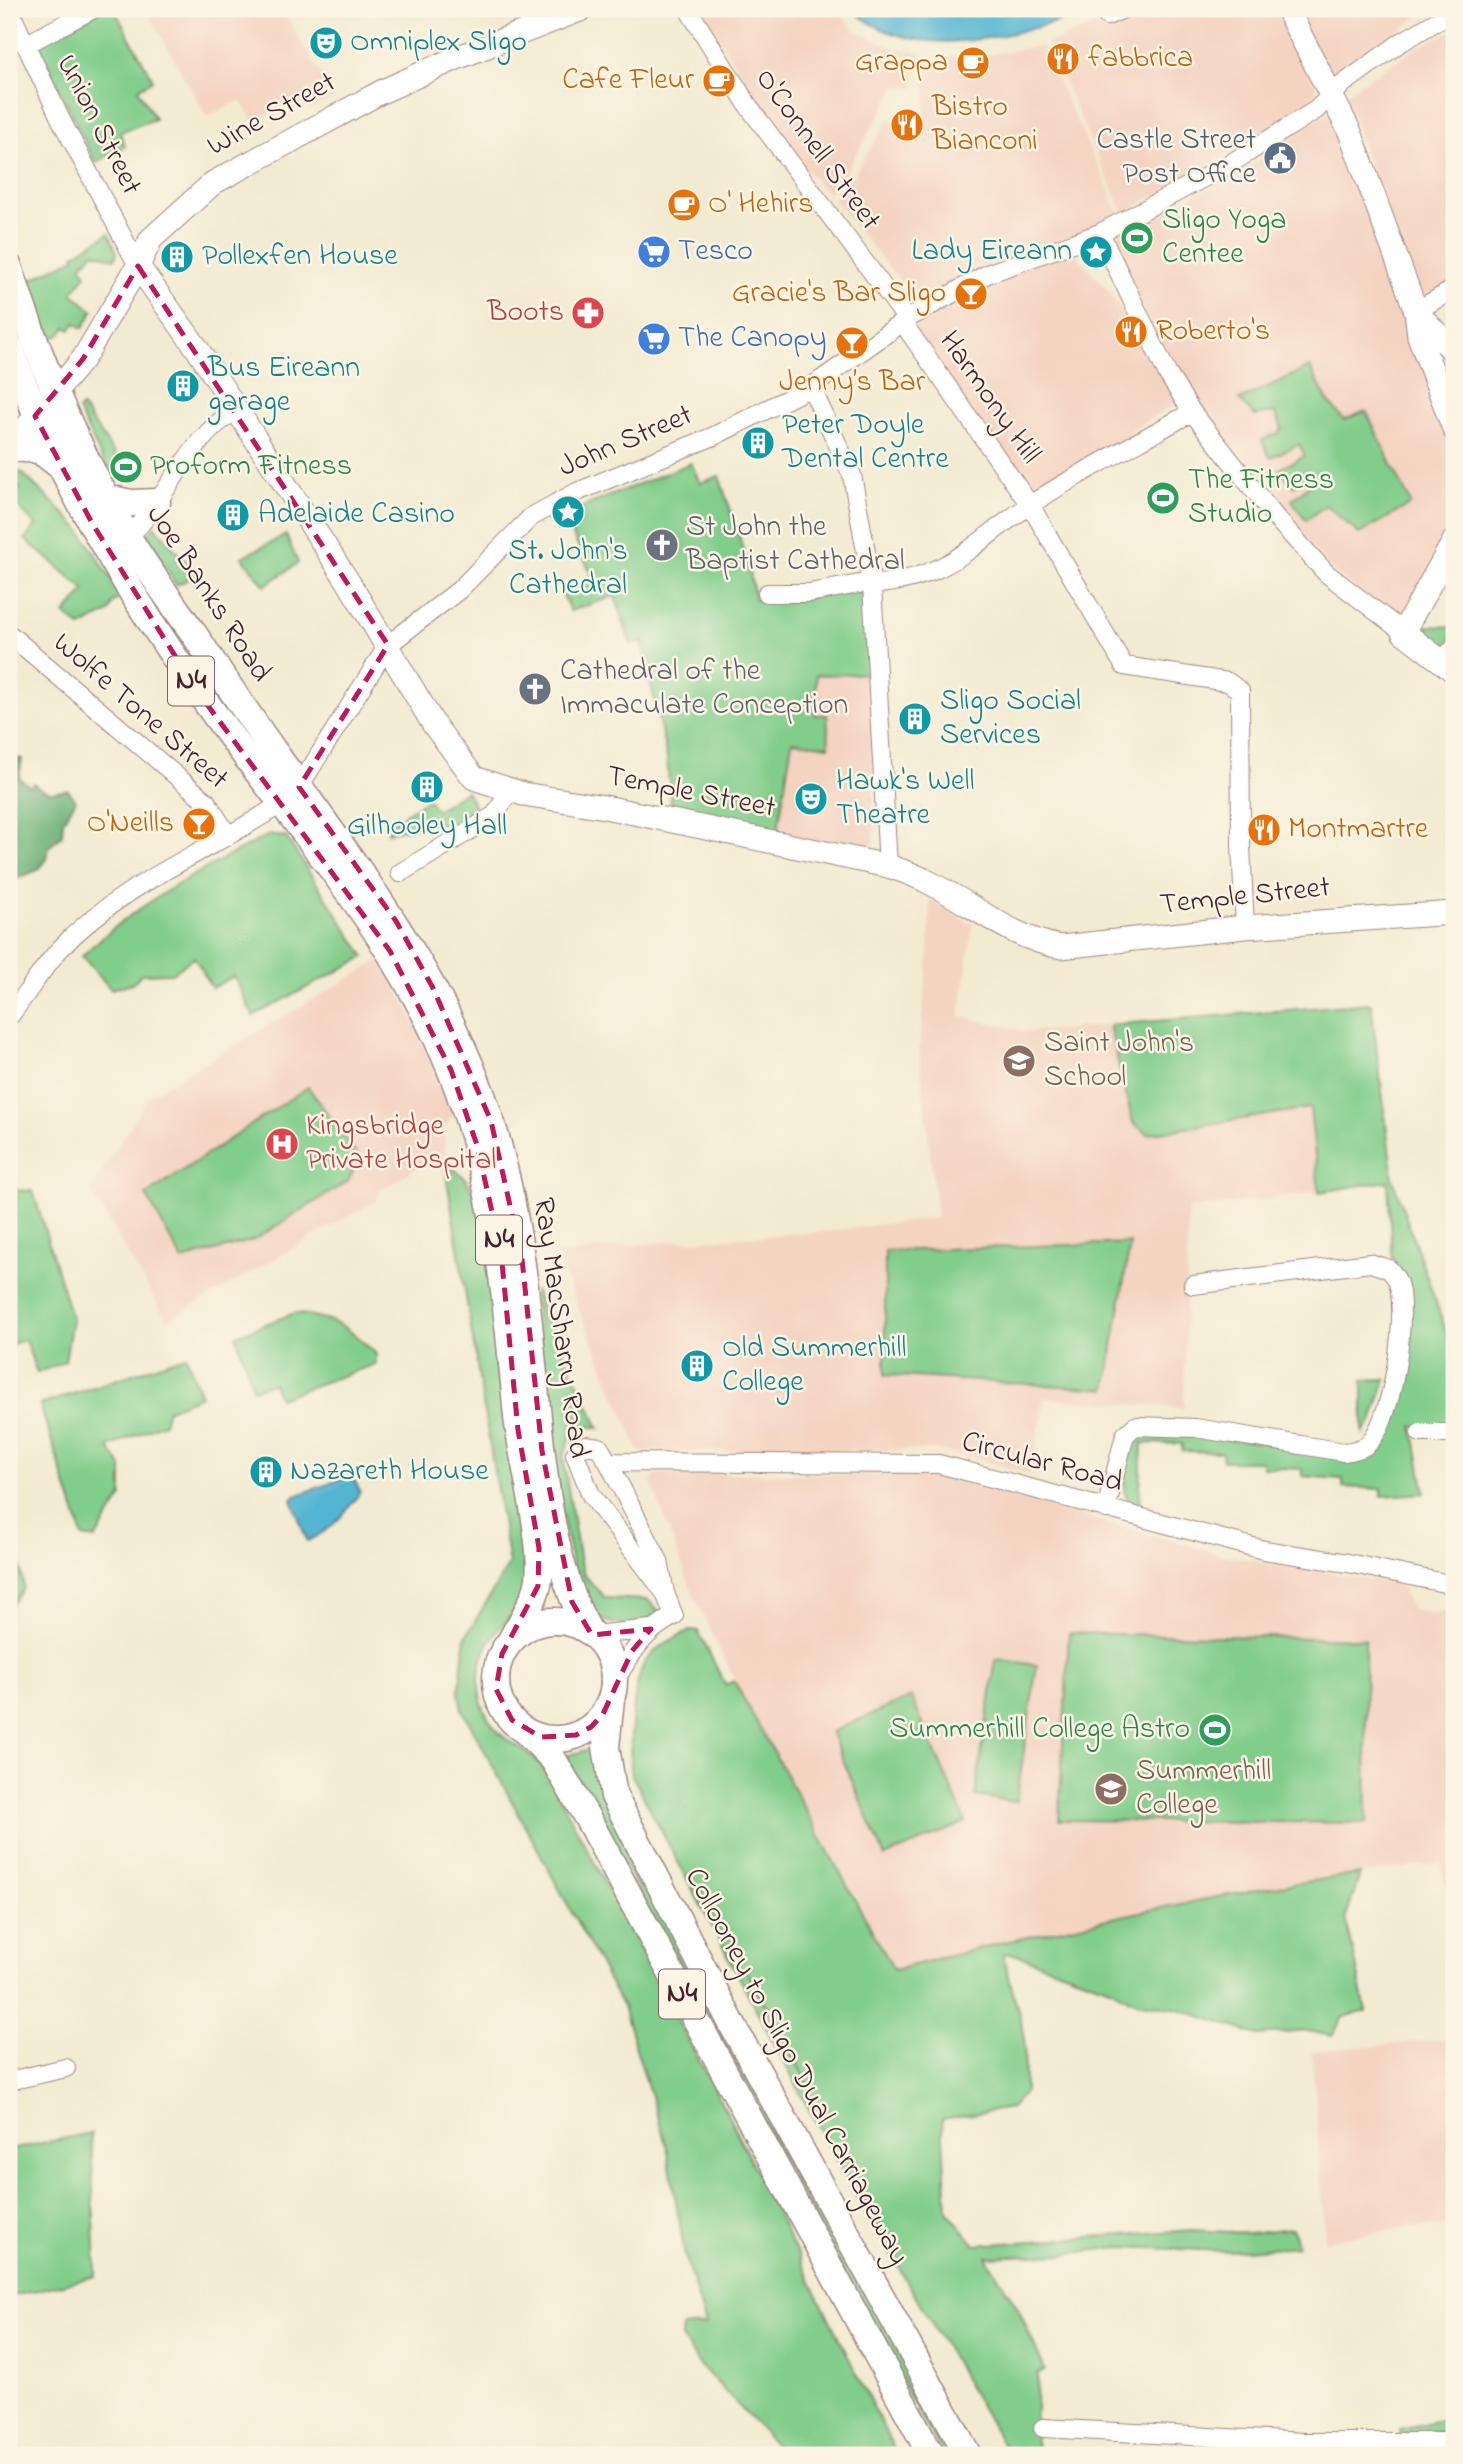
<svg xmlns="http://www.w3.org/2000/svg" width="1463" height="2464" font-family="'Indie Flower',sans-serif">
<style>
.built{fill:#f4d3c1}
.green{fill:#81cd8b;stroke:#66765b;stroke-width:2;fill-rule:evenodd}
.forest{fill:#68b077;stroke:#596851;stroke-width:2}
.water{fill:#53b5d2;stroke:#4e6a7e;stroke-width:2}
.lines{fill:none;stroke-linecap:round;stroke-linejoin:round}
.minor-casing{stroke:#9e857e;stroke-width:20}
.major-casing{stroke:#9e857e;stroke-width:25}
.highway-casing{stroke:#9e857e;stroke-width:29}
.minor{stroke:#fff;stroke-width:18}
.major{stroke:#fff;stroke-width:23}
.highway{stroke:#fff;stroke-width:26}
.marked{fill:none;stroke:#c2185b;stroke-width:5;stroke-dasharray:14 9;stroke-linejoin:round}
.labels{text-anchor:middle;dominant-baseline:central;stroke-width:5;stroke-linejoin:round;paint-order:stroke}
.shield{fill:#fcf5e5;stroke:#7f5f63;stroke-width:2}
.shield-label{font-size:28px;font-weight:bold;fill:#4a1f2b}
.culture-label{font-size:30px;fill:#0d838f;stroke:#fcf5e5;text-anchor:start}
.food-label{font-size:30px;fill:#c56008;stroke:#fcf5e5;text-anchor:start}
.street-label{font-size:30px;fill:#4a1f2b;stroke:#fcf5e5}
.service-label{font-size:30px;fill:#4e5e75;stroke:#fcf5e5;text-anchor:end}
.leisure-label{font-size:30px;fill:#27864d;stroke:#fcf5e5;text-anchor:start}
.shop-label{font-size:30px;fill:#366cbe;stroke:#fcf5e5;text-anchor:start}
.health-label{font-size:30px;fill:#be3a42;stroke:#fcf5e5;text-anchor:end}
.worship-label{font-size:30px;fill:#5b616d;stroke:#fcf5e5;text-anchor:start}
.education-label{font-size:30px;fill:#785e54;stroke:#fcf5e5;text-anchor:start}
</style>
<rect width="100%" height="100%" fill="#fcf5e5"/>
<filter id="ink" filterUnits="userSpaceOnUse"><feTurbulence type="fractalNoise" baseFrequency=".0143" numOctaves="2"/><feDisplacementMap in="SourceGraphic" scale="14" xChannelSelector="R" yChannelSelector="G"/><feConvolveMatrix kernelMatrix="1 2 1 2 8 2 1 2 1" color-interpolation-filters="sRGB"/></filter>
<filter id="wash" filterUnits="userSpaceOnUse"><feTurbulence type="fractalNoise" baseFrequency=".00686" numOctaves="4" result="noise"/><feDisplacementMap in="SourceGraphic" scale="28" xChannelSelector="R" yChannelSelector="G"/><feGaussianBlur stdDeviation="1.57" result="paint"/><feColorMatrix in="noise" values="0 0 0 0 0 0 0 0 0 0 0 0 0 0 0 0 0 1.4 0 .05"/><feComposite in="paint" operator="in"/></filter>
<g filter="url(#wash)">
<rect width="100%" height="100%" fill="#f3ebd1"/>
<!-- built -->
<path class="built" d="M146,9H282L335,98L310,109L304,99L290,102L254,122L240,100L207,117Z
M701,9H836L856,31L891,47L922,52L913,88L896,87L841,180L827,193L793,154L760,106Z
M1135,9H1280L1317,90L1306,109L1124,214L1046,44Z
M1295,9H1411L1417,17L1330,83Z
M1454,30V282L1416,299L1345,94L1417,47Z
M1042,46L1121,217L975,271L915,299L833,199L850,181L887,122L925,112L928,58L991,54Z
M1333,109L1454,448V528L1399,622L1332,571L1180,385L1108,239L1246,169Z
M1071,250L1106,287L1144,341L1179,402L1130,431L1135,439L1032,499L910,324L987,279Z
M872,673L874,843L863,850L777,836L792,740L828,745L816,715V675Z
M930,900L973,925L960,1016L1029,1032L1109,1025L1133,1123L1148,1134L1310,1108L1319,1192L1188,1209L1184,1408L1044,1398L1032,1474L958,1454L932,1450L639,1451L556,1255L650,1243L812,1233L937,1218L919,1050L929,953Z
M380,960L411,1014L454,1113L445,1127L444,1161L425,1163L379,1191L377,1200L167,1321L91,1190L149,1096Z
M698,1473L907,1475L957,1481L1227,1556L1399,1584L1412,1610L1437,1614L1451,1606L1454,1607V1924L1441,1863L1251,1889L991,1945L894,1970L848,1881L754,1720L693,1594L651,1482L656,1474Z
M1454,2039V2226L1408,2227L1325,2241L1312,2051Z"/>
<!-- green -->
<path class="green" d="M103,9H114L153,80L138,89L155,119L120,132L125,146L95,163L38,44Z
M109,233L117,252L115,259L94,252L81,266L86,275L72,293L93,311L83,328L75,323L70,330L66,327L61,334L45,342L28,281L75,258L74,255Z
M1310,367L1327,400L1344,420L1366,411L1411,504L1359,534L1326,505L1306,520L1292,500L1313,482L1307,475L1294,486L1279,469L1305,456L1299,444L1270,458L1262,440L1279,433L1282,428L1275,412L1255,416L1239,400Z
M82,407L119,460L108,471L78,410Z
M691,463L700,483L719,476L749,566L755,600L789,601L863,588L872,673L816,675V715H827L829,746L792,741L777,836L671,806L667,758L642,642L631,644L615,596L570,611L563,595L592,575L563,515Z
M21,472L78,527L123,597L113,602L109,612L80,627L65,614L85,590L25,539L36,525L10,499L20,488L13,482Z
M154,526L198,575L176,585L148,536Z
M286,535L298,563L265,586L242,557Z
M1426,626L1454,627V638L1441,647L1433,639Z
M466,791L474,805L473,813L451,829L447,822L388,832L390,824L428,799L436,810Z
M269,835L286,837L365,957L253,1016L234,976L212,988L194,957L173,973L141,974L133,983L111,989L82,956C135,904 203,869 269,835Z
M1371,1003L1393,1180L1454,1354V1427L1413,1426L1425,1493L1382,1496V1489L1343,1487V1479L1302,1476V1469L1262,1467V1461H1223L1222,1452L1182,1451V1444L1142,1443L1139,1508L1130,1504L1124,1490L1126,1480L1123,1476L1131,1439L1136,1435L1156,1432L1365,1453C1372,1449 1378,1446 1382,1440C1403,1408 1425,1285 1392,1259L1388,1181L1319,1192L1310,1108L1148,1134L1133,1123L1109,1025Z
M308,1087L360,1158L348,1181L254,1240L182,1260L146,1195Z
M444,1161L465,1178L486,1214L531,1555C528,1569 527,1589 520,1602C512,1617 499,1627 490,1641C474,1666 475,1703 494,1727C510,1748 531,1746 549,1777L727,2113L897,2455H785L698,2363L682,2338L683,2327L706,2325L685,2256L667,2147L623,2007L462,1709L459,1694L465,1638L509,1564Z
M9,1190L33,1191L72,1320L65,1361L37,1373L25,1340L9,1345Z
M1130,1243L1106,1389L885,1375V1251Z
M534,1290L599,1428L587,1426L572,1433L563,1457L580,1563L585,1576L605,1598L648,1600L659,1612C633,1634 600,1627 582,1599C574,1588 573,1567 570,1553C550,1467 544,1378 534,1290Z
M295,1313C337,1319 346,1325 376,1354V1364L279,1398L273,1383L253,1389L236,1335Z
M186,1356L201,1396L168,1409L164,1423L108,1447L122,1467V1496L95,1539L83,1537L40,1405Z
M1386,1379L1372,1421L1363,1433V1380Z
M18,1557L24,1588L9,1608V1560Z
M691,1630L698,1631L725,1685L734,1681L894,1970C1047,1930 1203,1895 1360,1874L1346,1918L1366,2011L1343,2017L1332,2036L1308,2031L1258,2035L1179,2009L1136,2002L1110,1988L1011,1953L1003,1954L1024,2033L1025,2092L1011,2108L942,2119L947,2211L975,2245L1192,2230L1248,2233L1292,2228L1298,2246L1230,2251L1119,2247L1064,2254L986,2257L1019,2310L1045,2370L1037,2374L1035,2438L1039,2455H1011L1000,2440L838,2164L632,1775C628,1754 633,1677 646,1661C658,1646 674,1638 691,1630ZM745,1969L775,2017L808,2084Z
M1069,1633L1365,1639L1367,1823L1059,1820Z
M996,1659L1037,1665L1016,1802L975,1796Z
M911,1697L966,1822L885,1857L831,1732Z
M589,1749L608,1806L958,2455H944L919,2414L566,1756Z
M91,2133L96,2276L9,2297V2150Z
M1454,2417V2434L1430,2431L1400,2435V2429Z"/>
<!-- forest -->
<path class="forest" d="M12,758L22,759L19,778L31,787L33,783C45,794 53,793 68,790L76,800L63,821L62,835L49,847L47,859L38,870L9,882V761Z"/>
<!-- water -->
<path class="water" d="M851,9H1100C1022,31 921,70 851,9Z
M352,1475L360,1492C346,1513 331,1531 307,1541L292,1500L295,1496Z"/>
</g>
<g filter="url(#ink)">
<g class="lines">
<defs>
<path id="minor" d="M9,9L61,120L138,266
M688,9L749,107L907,319
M1107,16L1123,9
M25,45L93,9
M1100,233L1167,373L1192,412L1276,518L1326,573L1403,632
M1416,311L1454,289
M903,323L1030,505L1124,666L1228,682L1240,691L1241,846L1245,927
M811,387L852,475L872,585L888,866
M120,544C166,507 184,441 235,411
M872,585C953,577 968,546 1030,505C1081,471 1138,443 1192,412
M767,593H809L871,582
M9,634L207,802L228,836
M1442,659L1454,649
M400,873L495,815L510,790
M9,1017C26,995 41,970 60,949C121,883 209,852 282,803L299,787L388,645L459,590L531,517L577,492L714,436L811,387L907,319L987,274L1100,233L1228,165L1316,110L1343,84L1400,43L1437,21L1454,16
M1420,1433H1454
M608,1462L659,1561L665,1593L674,1616C644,1631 631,1654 614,1682
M1106,1509L1125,1435L1135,1426L1196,1428L1344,1452C1351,1451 1359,1450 1365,1446C1393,1428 1408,1313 1398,1283C1397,1278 1392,1273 1389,1269L1370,1263L1193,1285
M665,1593L591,1495L575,1454L584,1445L599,1447L608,1462L939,1464L1264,1550L1348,1563L1454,1585
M594,1635L651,1629
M9,2081L66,2068
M1043,2428L1304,2442H1454"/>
<path id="major" d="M1287,9L1350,132L1416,311L1419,336L1454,429
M138,266L196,347L349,583L434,725L474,778L523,794L605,807L888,866C900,870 913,874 924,880C971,902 1009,938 1061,947L1245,927L1454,913
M1416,311L1454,352
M9,448L83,359L138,266L151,239L213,183L381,92L454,59L582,9
M1454,541L1403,632L1454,671"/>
<path id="highway" d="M9,267C39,360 78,452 128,537C147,569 170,600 192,631C219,671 245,711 273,750C358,870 445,978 491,1121C514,1193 524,1269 531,1344C540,1431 545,1557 589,1631
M9,346C61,489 147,625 238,746C316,850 402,948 451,1071C496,1183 506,1298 517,1417C521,1457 548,1555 537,1588C532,1606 520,1623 511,1640
M9,448L39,450L60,466
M107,498L131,503L157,502
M496 1680a59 59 0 1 1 118 0a59 59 0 1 1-118 0Z
M611,1699L606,1747L614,1796L733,2026L968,2455
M525,1731L553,1759L589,1821L931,2455"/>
</defs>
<!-- minor casing -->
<use href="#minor" class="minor-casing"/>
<!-- major casing -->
<use href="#major" class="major-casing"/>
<!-- highway casing -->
<use href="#highway" class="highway-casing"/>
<!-- minor -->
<use href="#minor" class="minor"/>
<!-- major -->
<use href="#major" class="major"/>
<!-- highway -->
<use href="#highway" class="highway"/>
</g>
</g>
<!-- marked area -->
<path class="marked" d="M138,266L388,645L299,787L396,921L433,988L491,1121L522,1259L542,1451L572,1602L592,1635L651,1629L632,1651L603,1714L591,1727L576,1735L541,1737L512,1720L496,1689L502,1654L538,1586L539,1548L518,1430L501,1252L477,1145L451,1070L390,951L197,691L92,523L35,416L83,359Z"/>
<!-- icons -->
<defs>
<symbol id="theatre-disc" viewBox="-11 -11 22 22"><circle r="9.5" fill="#0f9aa8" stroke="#fcf5e5"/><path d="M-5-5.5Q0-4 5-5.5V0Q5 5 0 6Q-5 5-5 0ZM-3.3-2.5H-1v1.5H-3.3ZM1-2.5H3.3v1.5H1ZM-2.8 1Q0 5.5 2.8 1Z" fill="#fff"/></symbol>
<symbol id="restaurant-disc" viewBox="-11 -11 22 22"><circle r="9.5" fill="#e8710a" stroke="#fcf5e5"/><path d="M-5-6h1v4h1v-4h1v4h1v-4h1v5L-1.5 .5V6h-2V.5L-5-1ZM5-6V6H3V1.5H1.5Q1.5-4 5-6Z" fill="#fff"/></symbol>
<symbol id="cafe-disc" viewBox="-11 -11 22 22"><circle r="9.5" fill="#e8710a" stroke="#fcf5e5"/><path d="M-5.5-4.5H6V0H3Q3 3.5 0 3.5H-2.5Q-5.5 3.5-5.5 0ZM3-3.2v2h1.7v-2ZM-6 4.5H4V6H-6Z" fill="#fff"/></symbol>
<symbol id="civic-disc" viewBox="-11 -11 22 22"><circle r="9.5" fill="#5c6f8a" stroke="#fcf5e5"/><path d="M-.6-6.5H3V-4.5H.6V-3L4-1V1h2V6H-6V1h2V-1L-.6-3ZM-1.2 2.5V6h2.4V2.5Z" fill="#fff"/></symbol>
<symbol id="stadium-disc" viewBox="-11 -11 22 22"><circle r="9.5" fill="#2e9e5b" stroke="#fcf5e5"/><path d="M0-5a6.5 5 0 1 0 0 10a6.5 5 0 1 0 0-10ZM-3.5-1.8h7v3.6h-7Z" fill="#fff"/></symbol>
<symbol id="supermarket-disc" viewBox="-11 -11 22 22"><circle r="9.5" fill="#3f7fe0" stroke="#fcf5e5"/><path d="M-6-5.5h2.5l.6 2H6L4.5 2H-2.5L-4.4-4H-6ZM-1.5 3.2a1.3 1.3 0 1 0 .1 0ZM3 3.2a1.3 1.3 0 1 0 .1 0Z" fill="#fff"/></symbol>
<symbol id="sight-disc" viewBox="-11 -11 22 22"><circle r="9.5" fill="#0f9aa8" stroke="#fcf5e5"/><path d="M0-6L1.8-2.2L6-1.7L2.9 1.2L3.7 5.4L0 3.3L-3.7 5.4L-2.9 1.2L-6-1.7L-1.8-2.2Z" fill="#fff"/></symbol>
<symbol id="building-disc" viewBox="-11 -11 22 22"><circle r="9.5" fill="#0f9aa8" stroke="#fcf5e5"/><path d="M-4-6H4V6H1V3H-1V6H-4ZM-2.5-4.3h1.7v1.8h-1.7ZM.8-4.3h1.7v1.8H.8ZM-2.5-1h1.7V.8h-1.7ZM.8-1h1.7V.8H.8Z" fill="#fff"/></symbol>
<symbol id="bar-disc" viewBox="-11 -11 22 22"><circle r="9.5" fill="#e8710a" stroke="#fcf5e5"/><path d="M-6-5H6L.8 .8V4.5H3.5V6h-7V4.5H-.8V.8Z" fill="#fff"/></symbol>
<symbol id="pharmacy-disc" viewBox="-11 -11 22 22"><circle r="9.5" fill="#e0444e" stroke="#fcf5e5"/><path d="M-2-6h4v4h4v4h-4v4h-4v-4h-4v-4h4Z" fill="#fff"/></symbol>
<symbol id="church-disc" viewBox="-11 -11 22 22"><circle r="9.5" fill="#6b7280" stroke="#fcf5e5"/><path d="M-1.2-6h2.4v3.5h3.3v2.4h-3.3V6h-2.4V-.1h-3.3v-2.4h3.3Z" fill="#fff"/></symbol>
<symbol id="school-disc" viewBox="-11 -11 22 22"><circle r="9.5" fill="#8d6e63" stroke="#fcf5e5"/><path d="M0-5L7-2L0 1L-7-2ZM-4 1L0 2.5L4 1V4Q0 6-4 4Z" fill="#fff"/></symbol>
<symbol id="hospital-disc" viewBox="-11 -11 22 22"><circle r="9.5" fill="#e0444e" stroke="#fcf5e5"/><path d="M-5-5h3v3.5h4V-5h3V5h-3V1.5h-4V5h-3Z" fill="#fff"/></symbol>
</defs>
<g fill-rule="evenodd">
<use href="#theatre-disc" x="307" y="24" width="38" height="38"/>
<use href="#restaurant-disc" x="1044" y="40" width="38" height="38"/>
<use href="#cafe-disc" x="954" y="44" width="38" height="38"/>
<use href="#cafe-disc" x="700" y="62" width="38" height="38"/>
<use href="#restaurant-disc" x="888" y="106" width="38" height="38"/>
<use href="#civic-disc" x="1261" y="139" width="38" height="38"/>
<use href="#cafe-disc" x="665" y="186" width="38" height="38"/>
<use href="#stadium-disc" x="1118" y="219" width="38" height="38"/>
<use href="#supermarket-disc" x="635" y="233" width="38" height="38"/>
<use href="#sight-disc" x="1077" y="233" width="38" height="38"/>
<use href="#building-disc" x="158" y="238" width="38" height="38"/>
<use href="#bar-disc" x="952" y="275" width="38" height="38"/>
<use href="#pharmacy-disc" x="569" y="294" width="38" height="38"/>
<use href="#restaurant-disc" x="1112" y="313" width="38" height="38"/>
<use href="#supermarket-disc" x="635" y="320" width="38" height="38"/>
<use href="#bar-disc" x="833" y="324" width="38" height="38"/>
<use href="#building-disc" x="164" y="367" width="38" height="38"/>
<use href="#building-disc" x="739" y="424" width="38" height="38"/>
<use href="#stadium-disc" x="107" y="448" width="38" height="38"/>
<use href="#stadium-disc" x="1144" y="479" width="38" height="38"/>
<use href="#sight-disc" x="549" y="493" width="38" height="38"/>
<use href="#building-disc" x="214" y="496" width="38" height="38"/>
<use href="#church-disc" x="643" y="526" width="38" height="38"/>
<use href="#church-disc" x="516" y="670" width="38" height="38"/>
<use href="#building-disc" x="896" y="700" width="38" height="38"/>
<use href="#building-disc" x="408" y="768" width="38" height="38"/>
<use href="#theatre-disc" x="792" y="780" width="38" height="38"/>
<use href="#bar-disc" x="180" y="805" width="38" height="38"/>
<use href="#restaurant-disc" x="1245" y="811" width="38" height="38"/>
<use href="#school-disc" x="1000" y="1042" width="38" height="38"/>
<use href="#hospital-disc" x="263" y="1125" width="38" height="38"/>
<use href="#building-disc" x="678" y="1347" width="38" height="38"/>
<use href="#building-disc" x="247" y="1453" width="38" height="38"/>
<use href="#stadium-disc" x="1196" y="1711" width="38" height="38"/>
<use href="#school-disc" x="1092" y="1770" width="38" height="38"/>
</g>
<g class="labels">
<!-- shield labels -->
<g class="shield">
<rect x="168" y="656.5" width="46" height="49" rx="5"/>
<rect x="476" y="1215.5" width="46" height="49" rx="5"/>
<rect x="659" y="1969.5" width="46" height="49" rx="5"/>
</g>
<g class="shield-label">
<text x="191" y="681">N4</text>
<text x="499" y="1240">N4</text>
<text x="682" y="1994">N4</text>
</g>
<!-- culture labels -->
<g class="culture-label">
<text x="350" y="43">Omniplex Sligo</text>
<text x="1072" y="252" text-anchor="end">Lady Eireann</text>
<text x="202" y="257">Pollexfen House</text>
<text x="208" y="369">Bus Eireann<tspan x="208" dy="34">garage</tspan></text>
<text x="782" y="426">Peter Doyle<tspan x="782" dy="34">Dental Centre</tspan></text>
<text x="258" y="515">Adelaide Casino</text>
<text x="568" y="552" text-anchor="middle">St. John's<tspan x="568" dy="34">Cathedral</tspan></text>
<text x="940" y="702">Sligo Social<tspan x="940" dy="34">Services</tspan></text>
<text x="836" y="782">Hawk's Well<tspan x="836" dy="34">Theatre</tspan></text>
<text x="427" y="827" text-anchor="middle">Gilhooley Hall</text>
<text x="722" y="1349">Old Summerhill<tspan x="722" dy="34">College</tspan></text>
<text x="290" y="1472">Nazareth House</text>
</g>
<!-- food labels -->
<g class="food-label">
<text x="1088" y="59">fabbrica</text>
<text x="948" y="63" text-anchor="end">Grappa</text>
<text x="694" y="81" text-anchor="end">Cafe Fleur</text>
<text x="932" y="108">Bistro<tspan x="932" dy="34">Bianconi</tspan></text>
<text x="708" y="205">O' Hehirs</text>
<text x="946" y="294" text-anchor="end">Gracie's Bar Sligo</text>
<text x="1156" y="332">Roberto's</text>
<text x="852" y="383" text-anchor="middle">Jenny’s Bar</text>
<text x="174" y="824" text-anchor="end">O'Neills</text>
<text x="1288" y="830">Montmartre</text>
</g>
<!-- street labels -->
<g class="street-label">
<text transform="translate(272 115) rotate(-29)">Wine Street</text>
<text transform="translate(98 125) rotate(63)">Union Street</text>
<text transform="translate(817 150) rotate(54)">O'Connell Street</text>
<text transform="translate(989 398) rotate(55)">Harmony Hill</text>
<text transform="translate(626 442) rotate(-23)">John Street</text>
<text transform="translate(208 594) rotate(57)">Joe Banks Road</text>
<text transform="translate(140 712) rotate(41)">Wolfe Tone Street</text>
<text transform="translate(691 793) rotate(11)">Temple Street</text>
<text transform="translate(1245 897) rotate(-6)">Temple Street</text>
<text transform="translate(560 1328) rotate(82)">Ray MacSharry Road</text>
<text transform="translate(1042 1463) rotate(15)">Circular Road</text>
<text transform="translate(796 2067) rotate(62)">Collooney to Sligo Dual Carriageway</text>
</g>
<!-- service labels -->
<g class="service-label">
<text x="1256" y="141">Castle Street<tspan x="1256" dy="34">Post Office</tspan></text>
</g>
<!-- leisure labels -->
<g class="leisure-label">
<text x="1162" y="221">Sligo Yoga<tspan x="1162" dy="34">Centee</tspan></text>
<text x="150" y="467">Proform Fitness</text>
<text x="1188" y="481">The Fitness<tspan x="1188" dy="34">Studio</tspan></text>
<text x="1190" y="1730" text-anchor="end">Summerhill College Astro</text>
</g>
<!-- shop labels -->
<g class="shop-label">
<text x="678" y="252">Tesco</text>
<text x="678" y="339">The Canopy</text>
</g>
<!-- health labels -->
<g class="health-label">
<text x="564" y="313">Boots</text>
<text x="306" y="1127" text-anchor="start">Kingsbridge<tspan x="306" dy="34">Private Hospital</tspan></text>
</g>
<!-- worship labels -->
<g class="worship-label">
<text x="686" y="528">St John the<tspan x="686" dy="34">Baptist Cathedral</tspan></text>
<text x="560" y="672">Cathedral of the<tspan x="560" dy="34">Immaculate Conception</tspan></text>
</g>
<!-- education labels -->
<g class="education-label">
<text x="1044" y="1044">Saint John's<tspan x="1044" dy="34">School</tspan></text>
<text x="1136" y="1772">Summerhill<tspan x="1136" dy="34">College</tspan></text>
</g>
</g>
<!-- margin -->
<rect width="1463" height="2464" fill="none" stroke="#fcf5e5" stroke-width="35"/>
</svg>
